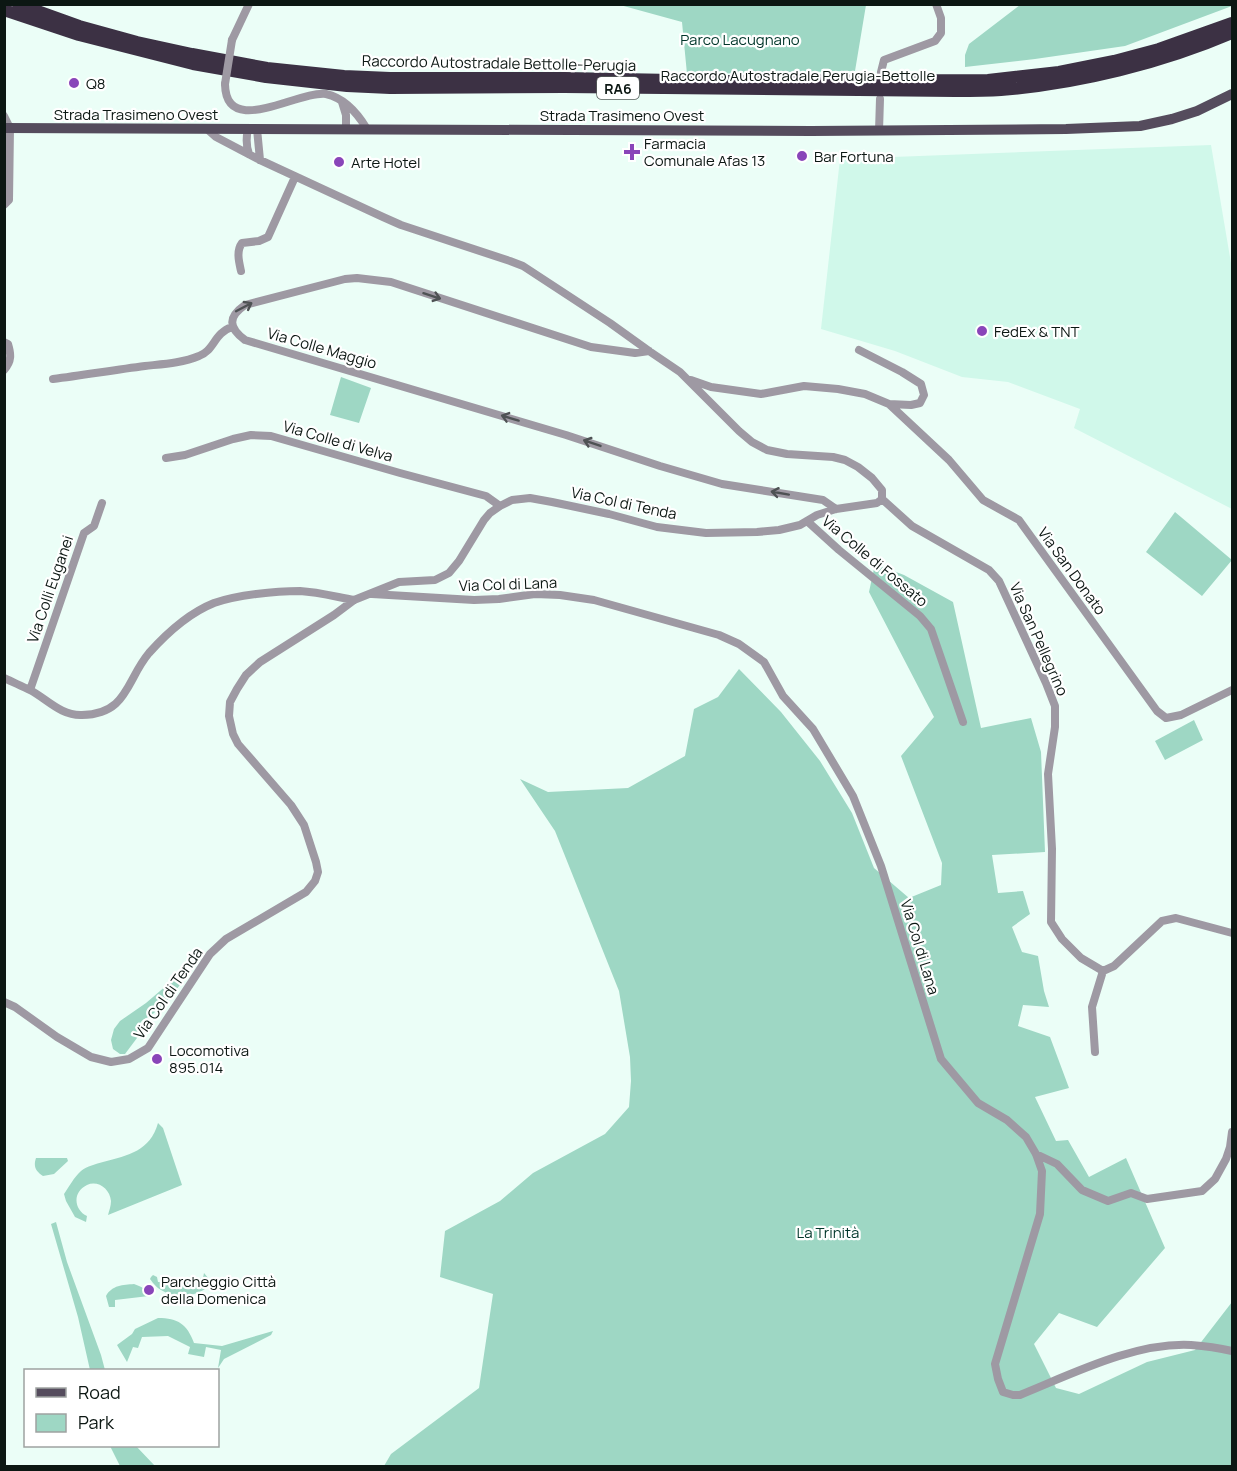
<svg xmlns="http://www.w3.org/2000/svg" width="1237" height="1471" font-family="Manrope,sans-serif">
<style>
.built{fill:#d0f8ea}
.green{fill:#9ed7c4}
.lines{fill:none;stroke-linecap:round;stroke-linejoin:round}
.minor{stroke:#9e99a3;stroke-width:8}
.major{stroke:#554c5d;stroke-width:10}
.highway{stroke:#3c3144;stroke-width:12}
.minor-bridge{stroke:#9e99a3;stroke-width:8}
.oneway{stroke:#4e5254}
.poi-dot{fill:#8945b9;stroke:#fff;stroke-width:2}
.labels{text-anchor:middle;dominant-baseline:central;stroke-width:4.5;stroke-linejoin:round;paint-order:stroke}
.shield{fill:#fff;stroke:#555d5a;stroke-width:1.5}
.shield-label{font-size:14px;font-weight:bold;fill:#0c1713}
.park-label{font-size:15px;fill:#00362a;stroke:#fff}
.street-label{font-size:15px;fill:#0c1713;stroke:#fff}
.poi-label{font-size:15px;fill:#0c1713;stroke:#fff;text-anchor:start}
</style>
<rect width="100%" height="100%" fill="#ebfef7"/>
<!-- built -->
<path class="built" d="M1211,145L1232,269V509L1074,428L1080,409L1008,382L962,377L895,351L821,329L840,159Z"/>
<!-- green -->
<path class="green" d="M620,5H866L855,71L687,74L682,22Z
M1020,5L1232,4V6L1125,46L1035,59L965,67V55L969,44Z
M341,377L371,388L359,423L330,415Z
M1175,512L1232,560L1202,596L1146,552Z
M875,564L904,575L953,602L981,728L1031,718L1041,752L1045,852L992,855L998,893L1023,891L1030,914L1012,927L1022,952L1038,956L1044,991L1049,1007L1023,1005L1018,1026L1050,1037L1069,1088L1035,1097L1056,1141L1068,1140L1089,1177L1126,1158L1165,1248L1097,1327L1059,1313L1034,1344L1056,1388L1079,1394L1147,1362L1195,1350L1232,1302V1466H384L391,1454L479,1388L493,1294L440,1277L445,1231L500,1201L533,1173L605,1134L629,1107L631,1081L630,1057L619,991L555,831L520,779L548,792L628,788L685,756L694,709L718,697L739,669L781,712L820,761L852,813L874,868L909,898L941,885L942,863L901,756L934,717L869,592Z
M1194,720L1203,740L1165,760L1155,741Z
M185,972L187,973C182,985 164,1005 154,1013C149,1018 142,1018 139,1025L140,1034L125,1054H120L113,1049L111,1040L114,1029L120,1021L146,1003L181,973Z
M158,1123L163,1128L182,1185L108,1215C109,1211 111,1206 111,1201C110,1189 98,1180 87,1185C72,1192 74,1210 87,1216L86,1222L75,1217L66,1201L64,1194C69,1187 74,1177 81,1171C87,1166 96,1164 103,1162C129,1155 150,1151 158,1123Z
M36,1158H67L68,1161L54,1174L43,1176C36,1171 33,1167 36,1158Z
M56,1222L67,1262L101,1355L105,1370H90L78,1317L51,1224Z
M204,1273L209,1279L208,1287C195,1297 175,1299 161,1290C157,1288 153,1283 150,1279L151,1277L153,1275L157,1277L158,1282L185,1281L203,1278Z
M134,1284C141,1287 147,1288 149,1296L115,1300V1307H109L106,1296C112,1285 123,1285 134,1284Z
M158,1318C178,1318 187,1324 194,1343L222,1346L273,1331L271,1335L224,1359L218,1368L221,1350L206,1347L204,1357L188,1354L190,1347L168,1336L142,1337L138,1348L133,1347L127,1362L117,1345L132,1334L135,1329Z
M110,1446H136L155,1466H120Z"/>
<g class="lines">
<!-- minor -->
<path class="minor" d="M232,40L249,4
M881,72L884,60L935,41L941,33V18L936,4
M225,84C226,139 298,90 326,94C344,98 358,114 367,129
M342,102L346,115V129
M4,116L10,128L9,200L4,205
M248,129C246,138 246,146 249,154
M257,129L260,160
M879,131L880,99
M241,271C239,262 236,251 242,243L259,241L268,237L295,177
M4,342L8,344C11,354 12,361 4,370
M859,350L902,372L921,384L924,395L920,403L911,405L889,404
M649,351L635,353L591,347L391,282L357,278L345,279L245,305C228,317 228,327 245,340L566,435L660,466L722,484L823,500L836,509
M53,379C84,375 114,370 145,366C163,364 182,363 199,356C214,351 214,333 232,327
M691,380L711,387L761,394L804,386L838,389L865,394L889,404L949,460L983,500L1019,520L1157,711L1166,718L1181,715L1232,690
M166,458L185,455L233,439L251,435L271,436L400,473L486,496L500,506
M882,499L912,526L989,570L999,581L1046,683L1055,706V727L1048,774L1052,849L1051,922L1062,939L1081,958L1103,971L1114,966L1162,921L1176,918L1232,933
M807,521L839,550L920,616L931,629L963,722
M372,594L474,600L499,599L535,594L560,595L594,600L719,635L739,644L764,662L783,696L813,729L853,796L881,866L941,1059L978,1103L1007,1120L1026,1137L1036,1154L1042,1171L1040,1214L995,1364L998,1379L1003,1392L1013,1395H1020C1072,1374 1135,1342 1191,1345C1205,1346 1219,1348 1232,1351
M4,678C13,682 21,686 30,690C47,699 61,716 82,715C128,714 126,680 149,653C166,634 189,613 214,603C237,595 275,591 300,591C318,592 337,597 354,600
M30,690L84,533L94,526L102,503
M4,1002L15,1007L57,1037L91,1057L111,1062L129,1059L148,1048L210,954L226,939L306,892L315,881L318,872L316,862L304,825L291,805L238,744L233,734L229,716L230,702L237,689L246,675L260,662L334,615L354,600L399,582L435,580L449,573L459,561L484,520L490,513L500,506L512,500L530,498L552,502L609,514L657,527L706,533L757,532L779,530L800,525L817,515L836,509L877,503L882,499V490L872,478L858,467L845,460L833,457L787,454L767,450L752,442L739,431L680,372L649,351L610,323L523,266L510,261L401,225L383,217L260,160L216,137L207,129
M1095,1052L1092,1007L1103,971
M1036,1154L1057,1164L1082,1190L1108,1201L1131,1193L1147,1199L1202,1191L1215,1179L1226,1159L1230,1147L1232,1132"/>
<!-- major -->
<path class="major" d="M4,128L811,131L1066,129L1140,126L1172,119L1197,111L1232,94"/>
<!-- highway -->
<path class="highway" d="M18,4L79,26L137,42L192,54L267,68L344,76L390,78H565L728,81L988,80L1059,72L1114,61L1159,49L1232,23
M4,10L79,35L193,64L266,77L347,86L390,88L564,87L955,91C970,91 986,91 1001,90C1078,84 1162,63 1232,33"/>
<!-- minor-bridge -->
<path class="minor-bridge" d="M225,84L232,40"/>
</g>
<!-- one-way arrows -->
<defs><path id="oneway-shaft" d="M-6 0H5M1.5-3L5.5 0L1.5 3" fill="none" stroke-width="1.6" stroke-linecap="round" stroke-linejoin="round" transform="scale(1.5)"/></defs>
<g class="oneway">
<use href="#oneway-shaft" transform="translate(432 296) rotate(18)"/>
<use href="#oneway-shaft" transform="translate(244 307) rotate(-28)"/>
<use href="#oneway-shaft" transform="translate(510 418) rotate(-163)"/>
<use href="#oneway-shaft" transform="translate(592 443) rotate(-161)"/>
<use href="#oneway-shaft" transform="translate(780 493) rotate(-170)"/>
</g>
<!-- markers -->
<g class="poi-dot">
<circle cx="74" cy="83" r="6"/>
<path d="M629 143h6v6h6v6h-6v6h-6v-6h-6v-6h6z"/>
<circle cx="802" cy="156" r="6"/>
<circle cx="339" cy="162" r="6"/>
<circle cx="982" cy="331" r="6"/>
<circle cx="157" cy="1059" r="6"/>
<circle cx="149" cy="1290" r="6"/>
</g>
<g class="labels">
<!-- shield labels -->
<rect class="shield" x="597" y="77" width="42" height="22" rx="4.5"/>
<g class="shield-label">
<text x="618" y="88">RA6</text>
</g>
<!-- park labels -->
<g class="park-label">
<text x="740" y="39">Parco Lacugnano</text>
<text x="828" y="1232">La Trinità</text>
</g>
<!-- street labels -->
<g class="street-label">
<text transform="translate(499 63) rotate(1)">Raccordo Autostradale Bettolle-Perugia</text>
<text x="798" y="75">Raccordo Autostradale Perugia-Bettolle</text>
<text x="136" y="114">Strada Trasimeno Ovest</text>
<text x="622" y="115">Strada Trasimeno Ovest</text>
<text transform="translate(322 348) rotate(16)">Via Colle Maggio</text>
<text transform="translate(338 441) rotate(16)">Via Colle di Velva</text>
<text transform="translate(624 503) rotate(12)">Via Col di Tenda</text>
<text transform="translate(875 561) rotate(40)">Via Colle di Fossato</text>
<text transform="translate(1072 571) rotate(54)">Via San Donato</text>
<text transform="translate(508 584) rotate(-2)">Via Col di Lana</text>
<text transform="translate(50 589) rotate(-71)">Via Colli Euganei</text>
<text transform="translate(1039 639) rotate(66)">Via San Pellegrino</text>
<text transform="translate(920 947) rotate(73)">Via Col di Lana</text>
<text transform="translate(168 993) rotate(-55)">Via Col di Tenda</text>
</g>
<!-- poi labels -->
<g class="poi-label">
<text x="86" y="83">Q8</text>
<text x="644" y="143">Farmacia<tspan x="644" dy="17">Comunale Afas 13</tspan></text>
<text x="814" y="156">Bar Fortuna</text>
<text x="351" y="162">Arte Hotel</text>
<text x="994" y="331">FedEx &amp; TNT</text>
<text x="169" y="1050">Locomotiva<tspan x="169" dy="17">895.014</tspan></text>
<text x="161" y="1281">Parcheggio Città<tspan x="161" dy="17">della Domenica</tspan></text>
</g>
</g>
<!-- border -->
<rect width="1237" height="1471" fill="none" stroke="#0c1713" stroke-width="12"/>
<!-- legend -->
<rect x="24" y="1369" width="195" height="78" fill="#ffffff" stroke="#9ea2a1" stroke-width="1.5"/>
<rect x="36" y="1388" width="30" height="9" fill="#554c5d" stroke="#9ea2a1" stroke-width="1.5"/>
<text x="78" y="1399" font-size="18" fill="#0c1713">Road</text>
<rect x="36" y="1414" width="30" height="18" fill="#9ed7c4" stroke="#9ea2a1" stroke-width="1.5"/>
<text x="78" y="1429" font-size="18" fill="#0c1713">Park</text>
</svg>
